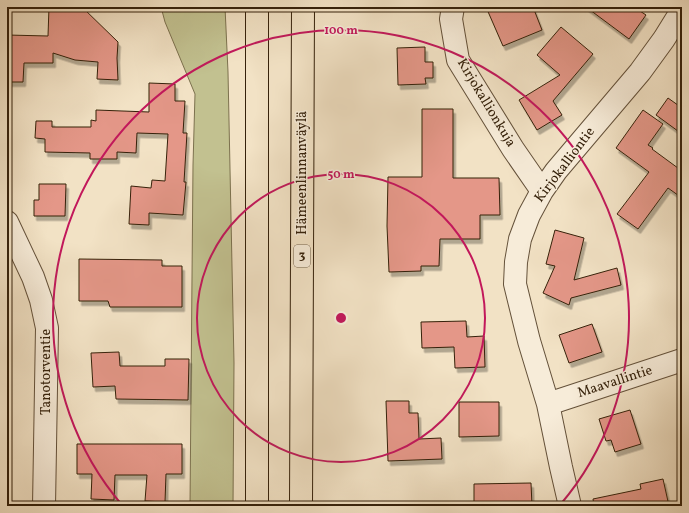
<svg xmlns="http://www.w3.org/2000/svg" width="689" height="513" font-family="Vollkorn,serif">
<style>
.green{fill:#c2c190;stroke:#7c714e}
.building{fill:#e49788;stroke:#35210b;filter:url(#shadow)}
.lines{fill:none;stroke-linecap:round;stroke-linejoin:round}
.minor-casing{stroke:#64513a;stroke-width:24}
.highway-casing{stroke:#35210b;stroke-width:24}
.minor{stroke:#f7ecd9;stroke-width:22}
.highway{stroke:#f2e2c5;stroke-width:22}
.ring{fill:none;stroke:#c2185b;stroke-width:2}
.labels{text-anchor:middle;dominant-baseline:central;stroke-width:3;stroke-linejoin:round;paint-order:stroke}
.shield{fill:#f7ecd9;stroke:#6f5e49;stroke-width:1}
.shield-label{font-size:13px;font-weight:bold;fill:#35210b}
.street-label{font-size:14px;fill:#35210b;stroke:#f7ecd9}
.centre{fill:#c2185b;stroke:#f7ecd9;stroke-width:2}
.ring-label{font-size:12px;text-anchor:middle;font-weight:bold;fill:#c2185b;stroke:#f7ecd9;stroke-width:3;stroke-linejoin:round;paint-order:stroke}
</style>
<defs>
<filter id="shadow"><feDropShadow dx="2.5" dy="4.5" stdDeviation="0" flood-color="#0004"/></filter>
</defs>
<rect width="100%" height="100%" fill="#f2e2c5"/>
<filter id="stains"><feTurbulence type="fractalNoise" baseFrequency=".005" numOctaves="4"/><feColorMatrix values="0 0 0 0 .2 0 0 0 0 .09 0 0 0 0 .02 0 0 0 .5 -.17"/></filter>
<radialGradient id="worn" r=".72"><stop offset=".6" stop-color="#630" stop-opacity="0"/><stop offset="1" stop-color="#630" stop-opacity=".3"/></radialGradient>
<!-- green -->
<path class="green" d="M161,7H225L228,72L234,363L233,506H190L193,165L195,94L165,22Z"/>
<!-- building -->
<path class="building" d="M49,7H82L118,42L117,58L118,80L97,79L98,62L75,60L53,53V63H24L23,82H8L9,63H7V35L48,36Z
M486,7H533L542,30L503,46Z
M586,7H634L646,15L629,39Z
M561,27L593,54L553,101L562,115L537,130L519,100L560,75L537,55Z
M425,47V62H433V78H425L426,84L398,85L397,48Z
M149,83L175,84V101H185L183,133H187L184,182H186L183,215L149,213V225L129,224L131,186L151,188L152,180L165,181L168,134L137,133L136,153L117,152V159H90V153L45,152V139L35,138L36,121H52V127H91V120L96,121V110L149,112Z
M668,98L682,108V134L656,115Z
M422,109H453V178H499L500,215H480V239H440L439,266H421V271L389,272L387,226L388,177H422Z
M643,110L663,124L648,145L653,148L652,149L682,171V198L668,188L638,229L617,214L649,172L616,148Z
M39,184H66L65,216H34V200H39Z
M555,230L584,238L574,280L617,268L621,285L571,298L569,305L543,293L555,266L546,264Z
M79,259L162,260V266H182V307H110L108,301H79Z
M466,321L467,337L484,336L485,367L455,368L454,347L422,348L421,322Z
M592,324L602,352L569,363L559,335Z
M119,352L120,366H165V359H189L188,400L116,399L115,386L93,387L91,353Z
M386,401H409V413H418L419,439L441,438L442,459L388,461Z
M459,402H499V436L459,437Z
M630,410L641,444L615,452L611,440L606,441L599,419Z
M77,444H182V474H166L165,502L145,501L147,475H115L114,500L91,499L92,474H77Z
M663,479L669,506H594L593,499L641,489L640,484Z
M531,483L532,506H474V484Z"/>
<g class="lines">
<defs>
<path id="minor" d="M453,7L451,19L458,60L513,149L542,191
M7,222L33,277L41,300L47,328L44,506
M548,404L682,360
M570,506L561,467L548,404L529,341L515,284L516,262L520,239L529,215L542,191L556,171L640,72L664,39L682,10"/>
<path id="highway" d="M257,506V7
M301,506L303,7"/>
</defs>
<!-- minor casing -->
<use href="#minor" class="minor-casing"/>
<!-- highway casing -->
<use href="#highway" class="highway-casing"/>
<!-- minor -->
<use href="#minor" class="minor"/>
<!-- highway -->
<use href="#highway" class="highway"/>
</g>
<!-- distance rings -->
<g class="ring">
<circle cx="341" cy="318" r="144"/>
<path d="M122 505A288 288 0 1 1 560 505"/>
</g>
<g class="labels">
<!-- shield labels -->
<rect class="shield" x="294" y="245" width="16" height="22" rx="3"/>
<g class="shield-label">
<text x="302" y="256">3</text>
</g>
<!-- street labels -->
<g class="street-label">
<text transform="translate(486 103) rotate(59)">Kirjokallionkuja</text>
<text transform="translate(565 165) rotate(-53)">Kirjokalliontie</text>
<text transform="translate(302 173) rotate(-90)">Hämeenlinnanväylä</text>
<text transform="translate(46 372) rotate(-90)">Tanotorventie</text>
<text transform="translate(615 382) rotate(-18)">Maavallintie</text>
</g>
</g>
<circle cx="341" cy="318" r="6" class="centre"/>
<g class="ring-label">
<text x="341" y="34">100 m</text>
<text x="341" y="178">50 m</text>
</g>
<!-- margin -->
<rect width="689" height="513" fill="none" stroke="#f2e2c5" stroke-width="24"/>
<rect x="8" y="8" width="673" height="497" fill="none" stroke="#35210b" stroke-width="2"/>
<rect x="12" y="12" width="665" height="489" fill="none" stroke="#35210b"/>
<rect width="100%" height="100%" filter="url(#stains)"/>
<rect width="100%" height="100%" fill="url(#worn)"/>
</svg>
